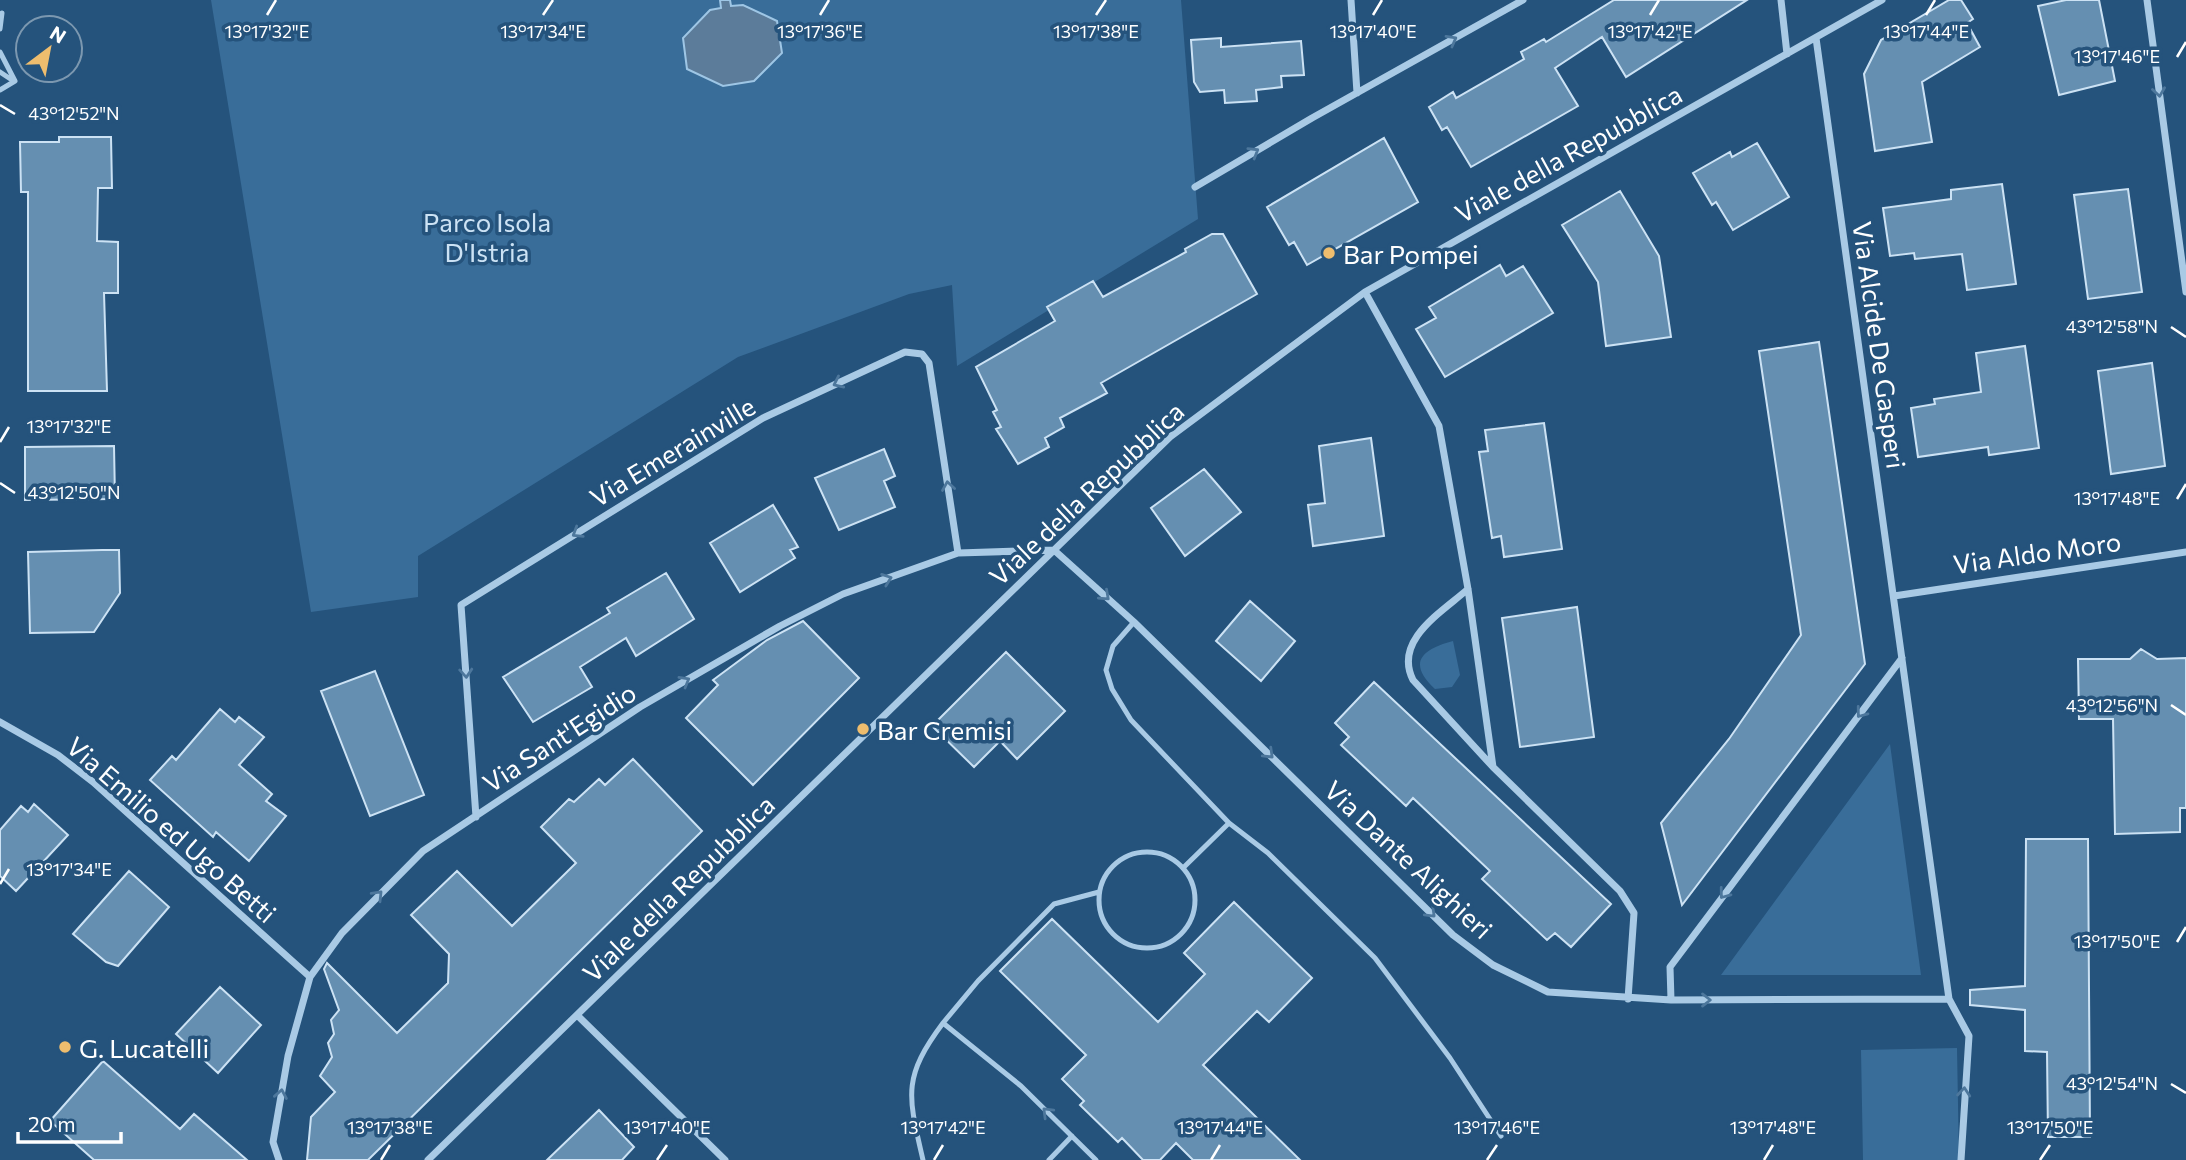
<svg xmlns="http://www.w3.org/2000/svg" width="2186" height="1160" font-family="Commissioner,sans-serif">
<style>
.green{fill:#396d99}
.water{fill:#5c7c9a;stroke:#9ec6e5;stroke-width:2}
.building{fill:#658fb1;stroke:#cce2f4;stroke-width:2}
.lines{fill:none;stroke-linecap:round;stroke-linejoin:round}
.lane{stroke:#a9cae5;stroke-width:5}
.street{stroke:#a9cae5;stroke-width:7}
.oneway{stroke:#4d779c}
.ticks{fill:none;stroke:#fff;stroke-width:2.5}
.poi-dot{fill:#eebd6e;stroke:#25537c;stroke-width:2.5}
.labels{text-anchor:middle;dominant-baseline:central;stroke-width:7;stroke-linejoin:round;paint-order:stroke}
.street-label{font-size:26px;fill:#fff;stroke:#25537c}
.park-label{font-size:26px;fill:#cce2f4;stroke:#25537c}
.poi-label{font-size:26px;fill:#fff;stroke:#25537c;text-anchor:start}
.ticks-label{font-size:18px;text-anchor:middle;fill:#fff;stroke:#25537c;stroke-width:7;stroke-linejoin:round;paint-order:stroke}
</style>
<rect width="100%" height="100%" fill="#25537c"/>
<!-- green -->
<path class="green" d="M211,0H1181L1198,219L957,366L952,285L909,294L738,357L418,556V597L311,612Z
M1453,641L1460,675L1452,687L1435,689C1406,662 1423,649 1453,641Z
M1890,744L1921,975H1721Z
M1957,1048L1959,1160H1863L1861,1050Z"/>
<!-- water -->
<path class="water" d="M720,0H730L731,6L743,5L777,21L782,53L754,81L723,86L687,69L683,38L710,10L721,8Z"/>
<!-- building -->
<path class="building" d="M1614,0H1747L1626,77L1602,37L1555,68L1578,106L1471,167L1447,127L1442,130L1429,107L1453,92L1456,98L1524,59L1521,52L1544,39L1546,42Z
M1949,0H1961L1973,19L1967,23L1980,47L1922,82L1932,142L1875,151L1864,74L1881,40Z
M2066,0H2099L2115,81L2059,95L2038,6Z
M1221,38V47L1301,41L1304,75L1281,76L1282,87L1256,90L1257,101L1225,103L1224,90L1200,92L1194,82L1191,40Z
M59,137H111L112,188H98L97,241L118,242V293H104L107,391H28V192H21L20,142H59Z
M1384,138L1418,202L1307,265L1294,242L1289,245L1267,207Z
M1757,143L1789,197L1733,230L1716,202L1712,205L1693,173L1730,152L1732,157Z
M2002,184L2016,284L1967,290L1962,254L1915,259L1914,253L1890,256L1883,208L1951,199V190Z
M2128,189L2142,292L2088,299L2074,195Z
M1620,191L1659,256L1671,337L1606,346L1598,282L1562,225Z
M1212,234H1223L1257,294L1101,383L1107,393L1060,418L1064,427L1045,438L1049,447L1018,464L996,429L1001,427L993,412L997,410L976,367L1055,321L1047,307L1093,281L1103,297L1186,252L1185,249Z
M1500,265L1506,276L1523,266L1553,313L1445,377L1416,329L1436,318L1429,307Z
M1819,342L1865,664L1682,905L1661,823L1729,739L1801,635L1759,351Z
M2025,346L2039,448L1989,455L1988,447L1918,457L1911,408L1935,404L1934,399L1981,392L1976,353Z
M2152,363L2165,466L2111,474L2098,371Z
M1544,423L1562,549L1504,557L1501,536L1492,538L1479,452L1488,451L1485,430Z
M1371,438L1384,536L1313,546L1308,505L1325,503L1319,446Z
M114,446L115,499L25,500V447Z
M884,449L895,476L884,481L895,507L839,530L815,478Z
M1204,469L1241,512L1185,556L1151,508Z
M773,505L798,547L790,550L795,558L740,592L710,543Z
M102,550H119L120,593L94,632L30,633L28,552Z
M666,573L694,619L636,656L626,638L580,667L592,687L533,722L503,677L610,613L607,608Z
M1250,601L1295,641L1261,681L1216,641Z
M1577,607L1594,737L1520,747L1502,618Z
M803,621L859,678L753,785L686,718L718,685L713,680L767,640Z
M2141,649L2157,659L2186,658V808H2180V832L2115,834L2113,719H2079L2078,659H2130Z
M1006,652L1065,711L1017,759L1000,741L974,767L932,726Z
M375,671L424,795L370,816L321,691Z
M1374,682L1611,904L1571,947L1555,933L1547,940L1482,879L1490,871L1413,798L1406,806L1341,745L1349,737L1335,723Z
M220,709L235,722L239,717L264,737L239,765L272,794L266,801L286,816L249,861L216,832L213,837L150,780L172,756L176,760Z
M633,759L702,831L368,1160H307L311,1117L335,1092L320,1076L332,1057L328,1043L334,1034L331,1020L339,1010L324,969L327,963L397,1033L448,983L449,954L411,915L457,871L512,926L576,863L541,827L569,799L574,802L599,779L605,785Z
M34,804L68,835L16,891L0,876V830L21,806L28,812Z
M2026,839H2088L2090,1137H2048L2047,1052L2025,1051V1010L1970,1005V990L2025,986Z
M129,871L169,907L118,966L106,962L73,934Z
M1234,902L1312,978L1269,1022L1257,1011L1203,1065L1300,1160H1193L1176,1143L1160,1160H1143L1122,1138L1118,1142L1080,1105L1084,1101L1062,1079L1086,1055L1000,971L1052,919L1158,1022L1205,974L1184,953Z
M220,987L261,1025L218,1073L176,1034Z
M103,1061L180,1129L194,1114L247,1160H94L50,1121Z
M599,1110L634,1147L622,1160H547Z"/>
<g class="lines">
<!-- lane -->
<path class="lane" d="M0,29L2,13
M0,52L15,81
M0,72L12,80
M0,90L15,81
M1134,622L1113,646L1106,670L1112,689L1131,720L1229,823L1268,853L1375,958L1450,1058L1501,1136
M1099 900a48 48 0 1 1 96 0a48 48 0 1 1-96 0Z
M1183,868L1229,823
M943,1023L978,981L1054,904L1099,892
M923,1160C908,1095 902,1078 943,1023L1021,1086L1096,1160
M1049,1160L1072,1136"/>
<!-- street -->
<path class="street" d="M1351,0L1357,93
M1781,0L1787,54
M2147,0L2186,292
M1816,38L1949,999L1969,1036L1961,1160
M1195,187L1312,118L1523,0
M1365,292L1439,426L1468,589L1493,767L1620,891L1634,913L1628,999
M1468,589C1442,612 1393,640 1413,680L1493,767
M1894,596L2186,552
M0,722L58,755L93,782L310,977
M476,817L461,605L763,418L905,352L922,354L929,363L958,553
M1671,1000L1670,967L1902,658
M577,1015L725,1160
M279,1160L273,1142L288,1056L310,977L342,933L423,851L640,707L780,626L843,594L958,553L1054,550L1134,622L1453,935L1493,965L1548,992L1671,1000L1949,999
M428,1160L1170,437L1365,292L1882,0"/>
</g>
<!-- one-way arrows -->
<defs><path id="oneway-chevron" d="M-2-3.5L2.5 0L-2 3.5" fill="none" stroke-width="1.6" stroke-linecap="round" stroke-linejoin="round" transform="scale(1.75)"/></defs>
<g class="oneway">
<use href="#oneway-chevron" transform="translate(1452 40) rotate(-29)"/>
<use href="#oneway-chevron" transform="translate(2159 92) rotate(82)"/>
<use href="#oneway-chevron" transform="translate(1254 152) rotate(-31)"/>
<use href="#oneway-chevron" transform="translate(838 383) rotate(155)"/>
<use href="#oneway-chevron" transform="translate(948 486) rotate(-99)"/>
<use href="#oneway-chevron" transform="translate(577 533) rotate(148)"/>
<use href="#oneway-chevron" transform="translate(887 579) rotate(-20)"/>
<use href="#oneway-chevron" transform="translate(1105 596) rotate(42)"/>
<use href="#oneway-chevron" transform="translate(466 673) rotate(86)"/>
<use href="#oneway-chevron" transform="translate(685 681) rotate(-30)"/>
<use href="#oneway-chevron" transform="translate(1861 713) rotate(127)"/>
<use href="#oneway-chevron" transform="translate(1269 754) rotate(44)"/>
<use href="#oneway-chevron" transform="translate(1724 894) rotate(127)"/>
<use href="#oneway-chevron" transform="translate(378 895) rotate(-46)"/>
<use href="#oneway-chevron" transform="translate(1431 913) rotate(44)"/>
<use href="#oneway-chevron" transform="translate(1706 1000)"/>
<use href="#oneway-chevron" transform="translate(1964 1092) rotate(-85)"/>
<use href="#oneway-chevron" transform="translate(281 1094) rotate(-80)"/>
<use href="#oneway-chevron" transform="translate(1047 1112) rotate(-135)"/>
</g>
<!-- ticks -->
<path class="ticks" d="M267,15L276,0M543,15L553,0M820,15L829,0M1096,15L1106,0M1373,15L1382,0M1650,15L1659,0M1926,15L1935,0M2177,57L2186,42M0,105L15,114M2171,327L2186,337M0,442L9,427M0,483L15,493M2177,499L2186,484M2171,705L2186,715M0,884L9,869M2177,942L2186,927M2171,1084L2186,1093M381,1160L390,1145M657,1160L667,1145M934,1160L943,1145M1211,1160L1220,1145M1487,1160L1497,1145M1764,1160L1773,1145M2040,1160L2050,1145"/>
<!-- markers -->
<g class="poi-dot">
<circle cx="1329" cy="253" r="7"/>
<circle cx="863" cy="729" r="7"/>
<circle cx="65" cy="1047" r="7"/>
</g>
<g class="labels">
<!-- street labels -->
<g class="street-label">
<text transform="translate(1568 153) rotate(-29)">Viale della Repubblica</text>
<text transform="translate(1880 345) rotate(82)">Via Alcide De Gasperi</text>
<text transform="translate(672 451) rotate(-31)">Via Emerainville</text>
<text transform="translate(1086 493) rotate(-43)">Viale della Repubblica</text>
<text transform="translate(2037 552) rotate(-8)">Via Aldo Moro</text>
<text transform="translate(559 737) rotate(-33)">Via Sant'Egidio</text>
<text transform="translate(172 829) rotate(41)">Via Emilio ed Ugo Betti</text>
<text transform="translate(1409 859) rotate(43)">Via Dante Alighieri</text>
<text transform="translate(678 888) rotate(-44)">Viale della Repubblica</text>
</g>
<!-- park labels -->
<g class="park-label">
<text x="487" y="221">Parco Isola<tspan x="487" dy="30">D'Istria</tspan></text>
</g>
<!-- poi labels -->
<g class="poi-label">
<text x="1343" y="253">Bar Pompei</text>
<text x="877" y="729">Bar Cremisi</text>
<text x="79" y="1047">G. Lucatelli</text>
</g>
</g>
<g class="ticks-label">
<text x="1096" y="38">13°17'38"E</text>
<text x="1373" y="38">13°17'40"E</text>
<text x="1926" y="38">13°17'44"E</text>
<text x="267" y="38">13°17'32"E</text>
<text x="543" y="38">13°17'34"E</text>
<text x="820" y="38">13°17'36"E</text>
<text x="1650" y="38">13°17'42"E</text>
<text x="2117" y="63">13°17'46"E</text>
<text x="74" y="120">43°12'52"N</text>
<text x="2112" y="333">43°12'58"N</text>
<text x="69" y="433">13°17'32"E</text>
<text x="74" y="499">43°12'50"N</text>
<text x="2117" y="505">13°17'48"E</text>
<text x="2112" y="712">43°12'56"N</text>
<text x="69" y="876">13°17'34"E</text>
<text x="2117" y="948">13°17'50"E</text>
<text x="2112" y="1090">43°12'54"N</text>
<text x="390" y="1134">13°17'38"E</text>
<text x="667" y="1134">13°17'40"E</text>
<text x="943" y="1134">13°17'42"E</text>
<text x="1220" y="1134">13°17'44"E</text>
<text x="1497" y="1134">13°17'46"E</text>
<text x="1773" y="1134">13°17'48"E</text>
<text x="2050" y="1134">13°17'50"E</text>
</g>
<!-- north arrow -->
<g transform="translate(49 49) rotate(32)"><circle r="33" fill="#25537c" stroke="#7c98b0" stroke-width="2"/>
<path d="M0-5L12 26L0 18L-12 26Z" fill="#eebd6e"/>
<text y="-10" font-size="19" font-weight="bold" text-anchor="middle" fill="#ffffff">N</text>
</g>
<!-- scale -->
<path d="M18 1132v10h103v-10" fill="none" stroke="#ffffff" stroke-width="3.5"/>
<text x="28" y="1132" font-size="21" fill="#ffffff" stroke="#25537c" stroke-width="5" paint-order="stroke">20 m</text>
</svg>
